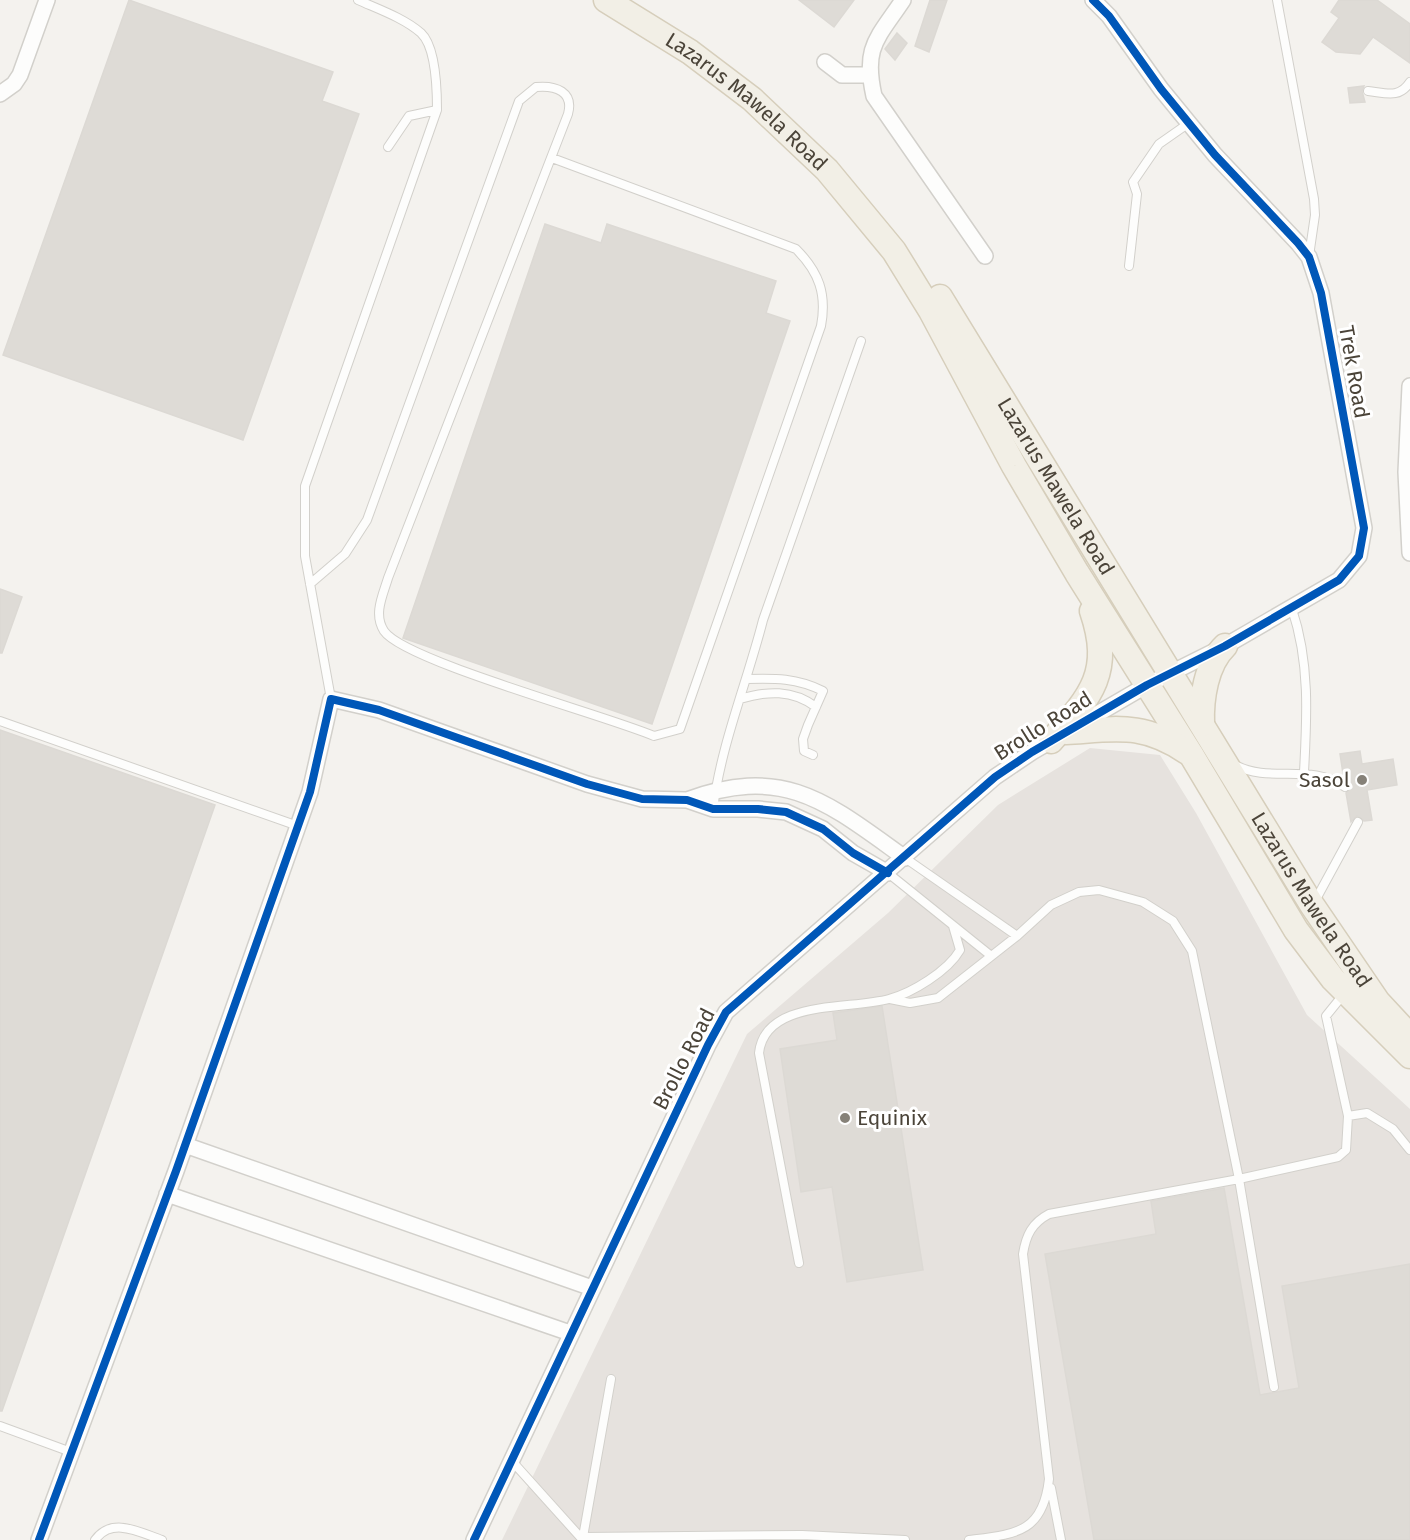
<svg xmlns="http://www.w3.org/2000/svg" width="1410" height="1540" font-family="'Fira Sans',sans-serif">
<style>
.industrial{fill:#e6e2de}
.building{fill:#dedbd6;stroke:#dcd9d4;stroke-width:1.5}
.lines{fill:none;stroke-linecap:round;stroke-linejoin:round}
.lane-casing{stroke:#d2d0cb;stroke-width:10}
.street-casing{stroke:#d2d0cb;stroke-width:18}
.primary-casing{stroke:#d6cebb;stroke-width:27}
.lane{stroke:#fdfdfc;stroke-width:8}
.street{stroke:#fdfdfc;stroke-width:15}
.primary{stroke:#f2efe6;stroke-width:24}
.cycleway-casing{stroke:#fff;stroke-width:11}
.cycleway{stroke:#0057b8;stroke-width:8}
.poi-dot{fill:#868178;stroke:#fff;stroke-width:2}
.labels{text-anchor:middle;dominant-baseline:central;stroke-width:6;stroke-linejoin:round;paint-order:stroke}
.street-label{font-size:21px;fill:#4b4439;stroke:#fff}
.poi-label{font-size:21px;fill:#4b4439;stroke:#fff;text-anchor:end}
</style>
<rect width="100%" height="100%" fill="#f4f2ee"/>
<!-- industrial -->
<path class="industrial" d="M1090,748L1160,755L1196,813L1307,1015L1410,1109V1540H502L747,1034L888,913L998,805Z"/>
<!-- building -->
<path class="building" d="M129,0L333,72L322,101L359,114L243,440L3,355Z
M799,0H854L834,27Z
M930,0H947L929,52L915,46Z
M1339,0H1377L1410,24V63L1373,37L1360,54L1336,52L1322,42L1339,18L1331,12Z
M897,33L907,43L895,60L885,49Z
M1364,86L1362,91L1365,102L1350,103L1348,88Z
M545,224L601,243L607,224L776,281L766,313L790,321L652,724L403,638Z
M0,589L22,597L2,653H0Z
M0,730L215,805L2,1411H0Z
M1360,751L1362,764L1393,759L1397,785L1367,790L1372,820L1364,821L1357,816L1351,822L1346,793L1351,786L1344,780L1340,754Z
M882,1006L923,1270L847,1282L832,1187L801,1192L780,1049L837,1040L833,1013Z
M1224,1188L1260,1395L1299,1388L1282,1286L1410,1264V1540H1094L1045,1254L1156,1234L1151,1201Z"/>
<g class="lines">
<defs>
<path id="lane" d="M358,0C378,9 404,18 421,33C436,47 437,90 437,110L409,116L388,147
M1277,0L1314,199L1315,215L1309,256
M1368,91C1386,93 1399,99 1410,82
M1129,266L1137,194L1133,182L1159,144L1189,123
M310,584L345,554L367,520L519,101L536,87C556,85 574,92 568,114L388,578C383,595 373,614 384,631C404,661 608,716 654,736L680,729L821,326C827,294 819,272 796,249L552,158
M1292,609C1310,662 1307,717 1304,772
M746,679C775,678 797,678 823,691L808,725L803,739L804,751L813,755
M331,699L305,556V486L437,110
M740,699C767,691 792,689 816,707
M0,721L298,826
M1235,765C1271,784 1310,762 1345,787
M713,809C721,744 747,683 763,620L861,341
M905,858L1017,936
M888,873L990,955
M1315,901L1358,822
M890,999L910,1003L938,998L1017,936L1051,905L1079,892L1099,890L1143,902L1173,921L1192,951L1239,1179L1338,1157L1346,1150L1348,1116L1326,1016L1343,995
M1348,1116L1367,1113L1393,1129L1410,1150
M799,1263L759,1053C765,999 849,1010 889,999C912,993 948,971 960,950L953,926
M611,1379L583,1537L802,1535L905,1540
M0,1426L71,1452
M511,1460L582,1539
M1051,1488L1061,1540
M95,1540C112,1516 141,1533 162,1540
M969,1540C1016,1534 1043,1533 1049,1479L1023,1254C1026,1235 1032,1223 1049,1214L1239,1179L1274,1387"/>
<path id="street" d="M903,0C877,39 863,47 874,96L985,256
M825,62L842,75H869
M0,94L14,84L20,75L47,0
M1410,386L1406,472L1410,553
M687,800C785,764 828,803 905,858
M185,1145L592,1288
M167,1194L570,1333
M39,1540L176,1171L310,792L331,699L379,710L587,784L642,799L687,800L713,809H758L786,812L823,829L853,853L888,873
M474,1540L708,1045L726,1012L995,777L1032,752L1147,685L1225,646L1339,580L1359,556L1364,528L1321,293L1309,257L1298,243L1215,155L1161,89L1109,16L1093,0"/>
<g id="primary">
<path id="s1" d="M606,0L690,52L752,99L827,170L894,251L931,311L1014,466L1077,573L1192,756L1296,930L1333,979L1410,1056"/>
<path id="s2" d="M940,297L1312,905L1378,1002L1404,1030"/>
<path d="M1202,724C1201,699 1206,664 1225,646"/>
<path d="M1066,732C1117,729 1142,722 1187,752"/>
<path d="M1051,741C1091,696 1113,673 1092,611"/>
</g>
</defs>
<!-- lane casing -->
<use href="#lane" class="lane-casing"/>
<!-- street casing -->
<use href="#street" class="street-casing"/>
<!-- primary casing -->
<use href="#primary" class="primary-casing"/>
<!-- lane -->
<use href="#lane" class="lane"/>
<!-- street -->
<use href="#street" class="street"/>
<!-- primary -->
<use href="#primary" class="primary"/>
<defs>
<path id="cycleway" d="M39,1540L176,1171L310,792L331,699L379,710L587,784L642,799L687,800L713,809H758L786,812L823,829L853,853L888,873
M474,1540L708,1045L726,1012L995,777L1032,752L1147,685L1225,646L1339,580L1359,556L1364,528L1321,293L1309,257L1298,243L1215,155L1161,89L1109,16L1093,0"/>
</defs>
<!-- cycleway casing -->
<use href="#cycleway" class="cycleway-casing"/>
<!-- cycleway -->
<use href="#cycleway" class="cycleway"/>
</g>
<!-- markers -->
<g class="poi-dot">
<circle cx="1362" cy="780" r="6"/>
<circle cx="845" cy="1118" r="6"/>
</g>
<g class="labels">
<!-- street labels -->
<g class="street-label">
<text stroke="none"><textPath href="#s1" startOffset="174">Lazarus Mawela Road</textPath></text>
<text transform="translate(1354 372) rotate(80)">Trek Road</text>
<text stroke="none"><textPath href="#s2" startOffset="222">Lazarus Mawela Road</textPath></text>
<text transform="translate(1043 726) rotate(-32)">Brollo Road</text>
<text stroke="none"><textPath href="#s2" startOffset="708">Lazarus Mawela Road</textPath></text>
<text transform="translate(684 1059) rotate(-63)">Brollo Road</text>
</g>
<!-- poi labels -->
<g class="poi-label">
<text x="1350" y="780">Sasol</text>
<text x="857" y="1118" text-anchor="start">Equinix</text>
</g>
</g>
</svg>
